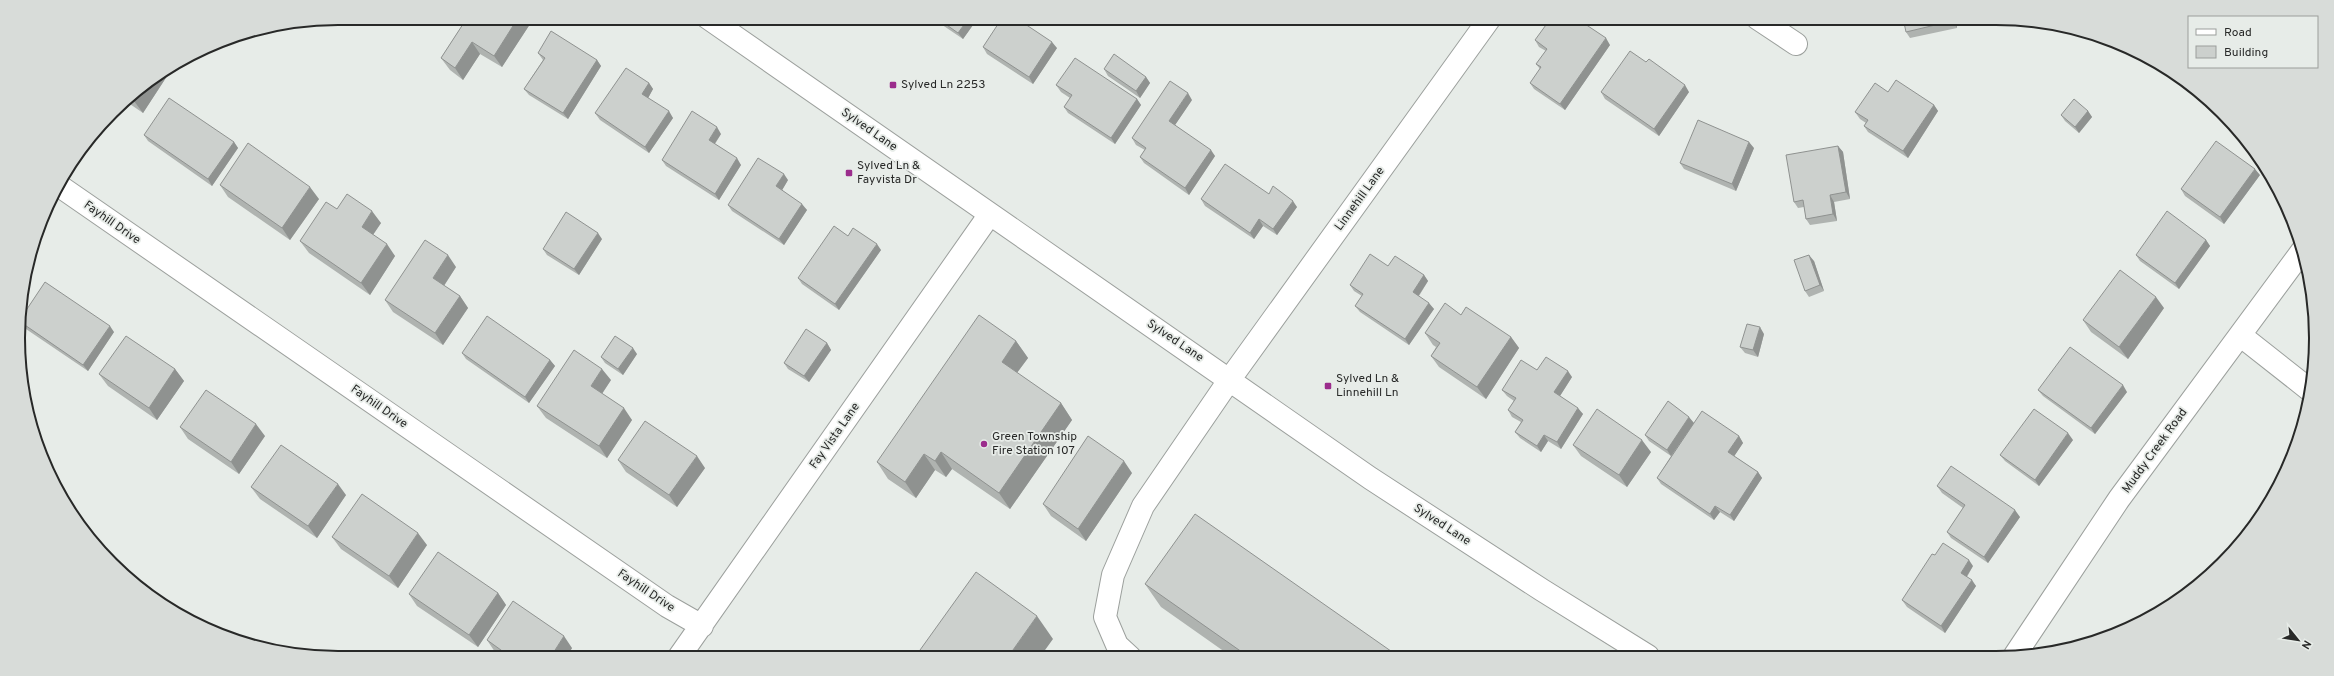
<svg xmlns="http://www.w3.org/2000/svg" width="2334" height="676" font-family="Overpass,sans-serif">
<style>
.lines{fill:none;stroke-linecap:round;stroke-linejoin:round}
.minor-casing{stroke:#9ca09d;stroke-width:24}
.minor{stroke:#fff;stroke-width:22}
.wall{fill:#afb3b0}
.shaded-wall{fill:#8f9290}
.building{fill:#ccd0cd;stroke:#8f9290}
.poi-dot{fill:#9b2c8c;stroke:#e7ece8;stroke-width:1.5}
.labels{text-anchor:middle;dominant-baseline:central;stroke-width:3.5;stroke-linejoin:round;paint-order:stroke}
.poi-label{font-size:12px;fill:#282928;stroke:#e7ece8;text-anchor:start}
.street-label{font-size:12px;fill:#282928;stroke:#e7ece8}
.rim{fill:none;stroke:#282928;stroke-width:2}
</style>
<rect width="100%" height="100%" fill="#e7ece8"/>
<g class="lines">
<defs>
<path id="minor" d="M708,18L1370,478L1542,590L1648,656
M1757,18L1796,44
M58,185L667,606L702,626
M2240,335L2311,391
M2015,655L2119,499L2302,251
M679,657L990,214
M1130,657L1117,645L1105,617L1113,575L1143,506L1230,379L1490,18"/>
</defs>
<!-- minor casing -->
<use href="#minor" class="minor-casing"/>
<!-- minor -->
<use href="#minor" class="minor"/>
</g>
<!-- wall -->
<path class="wall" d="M467,18H534L502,67L480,54L463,80L450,70L441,58Z
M932,18H978L963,39Z
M1891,18H1900L1892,20Z
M1955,18L1957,28L1910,38L1906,32Z
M1535,40L1610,45L1565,110L1534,89L1530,83L1540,69L1536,64L1546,51L1539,47Z
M983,47L1057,48L1033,84L987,54Z
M538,53L597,60L601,66L568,119L529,95L524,89L543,60Z
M1104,69L1146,77L1150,83L1140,98L1108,76Z
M171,70L143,113L124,100L127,98Z
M649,83L653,89L648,98L673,118L649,153L600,120L595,113Z
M1056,85L1137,99L1141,105L1115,144L1068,113L1064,107L1070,98L1061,92Z
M1601,92H1689L1659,136L1605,99Z
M1888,92L1934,105L1938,111L1908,158L1868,132L1864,126L1866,123L1860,119L1855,112Z
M1192,100L1175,125L1215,156L1189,195L1144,163L1140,157L1145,150L1136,145L1132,138Z
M2088,111L2092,117L2079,133L2065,121L2061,115Z
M721,134L715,144L741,165L719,200L666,166L662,160Z
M144,135L234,142L238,148L212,186L148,141Z
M1838,146L1843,152L1850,199L1834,202L1837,221L1810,225L1806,219L1804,207L1798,208L1794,202Z
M1754,148L1736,191L1684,169L1680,163Z
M2260,175L2224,224L2185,196L2181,189Z
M788,180L782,190L807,210L784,245L732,211L728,205Z
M220,185L319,199L290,240L228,197Z
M1269,194L1297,207L1277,235L1263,226L1254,239L1205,206L1201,199Z
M337,209L381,223L373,235L395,256L370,295L309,253L300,241Z
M848,236L881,250L839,310L802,284L798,278Z
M602,239L579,275L547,255L543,249Z
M2206,240L2210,246L2179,289L2140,261L2136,255Z
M1814,261L1824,291L1809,297L1805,291Z
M1388,266L1424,275L1428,281L1419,296L1434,309L1409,345L1360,312L1355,306L1362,296L1354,291L1350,285Z
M456,267L444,286L460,296L468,308L443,345L393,312L385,300Z
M2164,308L2128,359L2091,332L2083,320Z
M19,321L114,332L88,371L23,327Z
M1425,333L1511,337L1519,348L1486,399L1439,367L1431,356L1436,347L1433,345Z
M1764,334L1758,357L1745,353L1740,347Z
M1016,341L1028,358L1017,373L1061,403L1072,420L1010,509L952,469L946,477L935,470L916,498L888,479L877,462Z
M827,343L831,350L809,382L788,369L784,363Z
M462,353L550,360L555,366L529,403L466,359Z
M637,354L623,375L605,363L601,357Z
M175,369L184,381L157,420L108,386L99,374Z
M1537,370L1572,377L1560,396L1583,414L1561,449L1548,441L1541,452L1520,438L1515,432L1521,422L1512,417L1508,410L1514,401L1507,396L1502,390Z
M611,380L602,394L632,420L607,458L546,418L537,406Z
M2038,390L2127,392L2095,434L2043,396Z
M1694,423L1739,436L1743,443L1734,456L1758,472L1762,478L1734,521L1720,512L1714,520L1661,484L1657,478L1671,456L1649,441L1645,435Z
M180,427L265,436L239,474L188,439Z
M2073,440L2039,486L2005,461L2000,455Z
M1573,445L1651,452L1627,487L1581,456Z
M618,460L705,468L677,507L626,472Z
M1132,473L1086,541L1051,516L1043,504Z
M1937,486L2020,517L1988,563L1951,538L1947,532L1963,508L1942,493Z
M251,487L346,495L317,538L260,499Z
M332,537L427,545L398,588L341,549Z
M1973,566L1967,577L1976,586L1945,633L1907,607L1902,600Z
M1145,584L1398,656L1232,657L1161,607Z
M498,593L506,605L478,647L417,606L409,594Z
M487,640L572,648L566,658H503L495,652Z"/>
<!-- shaded-wall -->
<path class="shaded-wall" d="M518,18H534L502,67L494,56Z
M969,18H978L963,39L958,33Z
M1952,18H1955L1957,28L1952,21Z
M1606,38L1610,45L1565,110L1560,104Z
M472,42L480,54L463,80L455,68Z
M1052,42L1057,48L1033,84L1029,77Z
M597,60L601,66L568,119L563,113Z
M171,70L143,113L134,101L144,87Z
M1146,77L1150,83L1140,98L1136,91Z
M649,83L653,89L647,100L642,94Z
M1685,85L1689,92L1659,136L1654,129Z
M1188,93L1192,100L1173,128L1169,121Z
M1137,99L1141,105L1115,144L1111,138Z
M1934,105L1938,111L1908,158L1903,151Z
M669,111L673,118L649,153L645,147Z
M2088,111L2092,117L2079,133L2075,127Z
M717,127L721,134L713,146L709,140Z
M234,142L238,148L212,186L208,179Z
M1749,142L1754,148L1736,191L1732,184Z
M1838,146L1843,152L1850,199L1846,192Z
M1211,150L1215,156L1189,195L1185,188Z
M737,158L741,165L719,200L715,194Z
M2255,169L2260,175L2224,224L2220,217Z
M784,174L788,180L781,192L776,186Z
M310,187L319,199L290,240L282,228Z
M1830,195L1834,202L1837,221L1833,214Z
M1293,201L1297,207L1277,235L1273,229Z
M802,204L807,210L784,245L779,239Z
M372,211L381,223L370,239L362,227Z
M1259,219L1263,226L1254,239L1250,233Z
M598,233L602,239L579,275L574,269Z
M2206,240L2210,246L2179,289L2175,283Z
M387,244L395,256L370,295L361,283Z
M877,244L881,250L839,310L835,304Z
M448,255L456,267L441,290L433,278Z
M1809,255L1814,261L1824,291L1820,285Z
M1424,275L1428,281L1417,298L1413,292Z
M460,296L468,308L443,345L435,333Z
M2156,297L2164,308L2128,359L2119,347Z
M1429,303L1434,309L1409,345L1405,339Z
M110,326L114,332L88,371L83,365Z
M1760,327L1764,334L1758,357L1753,350Z
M1511,337L1519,348L1486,399L1477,387Z
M1016,341L1028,358L1013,378L1002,362Z
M827,343L831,350L809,382L804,376Z
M633,348L637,354L623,375L618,369Z
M550,360L555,366L529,403L525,397Z
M175,369L184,381L157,420L149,408Z
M602,369L611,380L599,398L591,386Z
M1568,371L1572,377L1558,399L1554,392Z
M2123,385L2127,392L2095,434L2091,428Z
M1061,403L1072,420L1010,509L999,493Z
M624,408L632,420L607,458L599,446Z
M1578,408L1583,414L1561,449L1557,442Z
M1689,417L1694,423L1671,456L1667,450Z
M256,424L265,436L239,474L231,462Z
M2068,433L2073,440L2039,486L2035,480Z
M1544,435L1548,441L1541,452L1537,446Z
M1739,436L1743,443L1733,458L1728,452Z
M1642,440L1651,452L1627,487L1619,475Z
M941,452L952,469L946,477L935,461Z
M924,454L935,470L916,498L905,482Z
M697,456L705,468L677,507L669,495Z
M1124,461L1132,473L1086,541L1078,529Z
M1758,472L1762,478L1734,521L1730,515Z
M338,484L346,495L317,538L308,526Z
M1715,506L1720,512L1714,520L1710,514Z
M2015,510L2020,517L1988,563L1984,557Z
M418,533L427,545L398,588L389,576Z
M1969,560L1973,566L1965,579L1961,573Z
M1972,580L1976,586L1945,633L1941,626Z
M498,593L506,605L478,647L469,635Z
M1037,616L1053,639L1040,657H1008Z
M564,636L572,648L566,658H550Z"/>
<!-- building -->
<path class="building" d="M467,18H518L494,56L472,42L455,68L441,58Z
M937,18H969L958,33Z
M1002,18H1016L1052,42L1029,77L983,47Z
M1551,18H1576L1606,38L1560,104L1530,83L1541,67L1536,64L1547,49L1535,40Z
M1903,18H1952V21L1906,32Z
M551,31L597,60L563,113L524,89L545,58L538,53Z
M1630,51L1646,62L1649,59L1685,85L1654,129L1601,92Z
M1114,54L1146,77L1136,91L1104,69Z
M1075,58L1137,99L1111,138L1064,107L1072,95L1056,85Z
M626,68L649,83L642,94L669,111L645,147L595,113Z
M1896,80L1934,105L1903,151L1864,126L1868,120L1855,112L1875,83L1888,92Z
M1170,81L1188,93L1169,121L1211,150L1185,188L1140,157L1146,148L1132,138Z
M144,87L134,101L128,97Z
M169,98L234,142L208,179L144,135Z
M2074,99L2088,111L2075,127L2061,115Z
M692,111L717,127L709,140L737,158L715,194L662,160Z
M1698,120L1749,142L1732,184L1680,163Z
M2216,141L2255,169L2220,217L2181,189Z
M248,143L310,187L282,228L220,185Z
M1838,146L1846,192L1830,195L1833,214L1806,219L1803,200L1794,202L1786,155Z
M758,158L784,174L776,186L802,204L779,239L728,205Z
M1225,164L1269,194L1273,186L1293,201L1273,229L1259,219L1250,233L1201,199Z
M347,194L372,211L362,227L387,244L361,283L300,241L326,202L337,209Z
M2167,211L2206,240L2175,283L2136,255Z
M566,212L598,233L574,269L543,249Z
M834,226L848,236L853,228L877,244L835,304L798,278Z
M425,240L448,255L433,278L460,296L435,333L385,300Z
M1370,254L1388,266L1395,256L1424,275L1413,292L1429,303L1405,339L1355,306L1363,294L1350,285Z
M1809,255L1820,285L1805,291L1794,260Z
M2120,270L2156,297L2119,347L2083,320Z
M45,282L110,326L83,365L19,321Z
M1445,303L1461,315L1466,307L1511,337L1477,387L1431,356L1440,343L1425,333Z
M979,315L1016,341L1002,362L1061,403L999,493L941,452L935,461L924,454L905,482L877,462Z
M487,316L550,360L525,397L462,353Z
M1747,324L1760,327L1753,350L1740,347Z
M806,329L827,343L804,376L784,363Z
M126,336L175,369L149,408L99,374Z
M615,336L633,348L618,369L601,357Z
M2070,347L2123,385L2091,428L2038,390Z
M574,350L602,369L591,386L624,408L599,446L537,406Z
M1546,357L1568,371L1554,392L1578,408L1557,442L1544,435L1537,446L1515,432L1523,420L1508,410L1516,398L1502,390L1521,360L1537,370Z
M206,390L256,424L231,462L180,427Z
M1668,401L1689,417L1667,450L1645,435Z
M1597,409L1642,440L1619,475L1573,445Z
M2034,409L2068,433L2035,480L2000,455Z
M1702,411L1739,436L1728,452L1758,472L1730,515L1715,506L1710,514L1657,478Z
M645,421L697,456L669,495L618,460Z
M1088,436L1124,461L1078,529L1043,504Z
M281,445L338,484L308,526L251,487Z
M1951,466L2015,510L1984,557L1947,532L1965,505L1937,486Z
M362,494L418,533L389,576L332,537Z
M1195,514L1398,656L1249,657L1145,584Z
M1943,543L1969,560L1961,573L1972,580L1941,626L1902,600L1932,554L1935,555Z
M438,552L498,593L469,635L409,594Z
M976,572L1037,616L1008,657H915Z
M513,601L564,636L550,658H512L487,640Z"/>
<!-- markers -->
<g class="poi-dot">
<rect x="889" y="81" width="8" height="8" rx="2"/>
<rect x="845" y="169" width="8" height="8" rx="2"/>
<rect x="1324" y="382" width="8" height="8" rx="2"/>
<circle cx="984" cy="444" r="4"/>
</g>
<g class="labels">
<!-- poi labels -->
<g class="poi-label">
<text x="901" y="85">Sylved Ln 2253</text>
<text x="857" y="166">Sylved Ln &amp;<tspan x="857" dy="14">Fayvista Dr</tspan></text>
<text x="1336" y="379">Sylved Ln &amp;<tspan x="1336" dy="14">Linnehill Ln</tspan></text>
<text x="992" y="437">Green Township<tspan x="992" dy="14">Fire Station 107</tspan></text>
</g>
<!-- street labels -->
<g class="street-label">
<text transform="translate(869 130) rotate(35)">Sylved Lane</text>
<text transform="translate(1360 199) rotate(-54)">Linnehill Lane</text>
<text transform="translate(112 223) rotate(35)">Fayhill Drive</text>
<text transform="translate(1175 341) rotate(34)">Sylved Lane</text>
<text transform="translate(379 407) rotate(35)">Fayhill Drive</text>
<text transform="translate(835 436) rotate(-55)">Fay Vista Lane</text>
<text transform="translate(2155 451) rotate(-54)">Muddy Creek Road</text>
<text transform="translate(1442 525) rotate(33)">Sylved Lane</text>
<text transform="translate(646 591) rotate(34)">Fayhill Drive</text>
</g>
</g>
<!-- crop -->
<path d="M0 0H2334V676H0ZM338 25H1996A313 313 0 0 1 2309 338V338A313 313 0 0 1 1996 651H338A313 313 0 0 1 25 338V338A313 313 0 0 1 338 25Z" fill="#d8dcd9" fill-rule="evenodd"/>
<path class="rim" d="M338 25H1996A313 313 0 0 1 2309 338V338A313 313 0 0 1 1996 651H338A313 313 0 0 1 25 338V338A313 313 0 0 1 338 25Z"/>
<!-- legend -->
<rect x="2188" y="16" width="130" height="52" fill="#e7ece8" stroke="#9b9e9b"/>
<rect x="2196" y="29" width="20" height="6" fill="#ffffff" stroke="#9b9e9b"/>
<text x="2224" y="36" font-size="12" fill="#282928">Road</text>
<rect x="2196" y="46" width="20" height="12" fill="#ccd0cd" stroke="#9b9e9b"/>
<text x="2224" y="56" font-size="12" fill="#282928">Building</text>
<!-- north arrow -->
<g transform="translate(2298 640) rotate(120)" stroke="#e7ece8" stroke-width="3" paint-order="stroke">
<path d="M0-3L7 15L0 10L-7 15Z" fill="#282928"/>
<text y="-6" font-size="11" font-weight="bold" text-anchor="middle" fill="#282928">N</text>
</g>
</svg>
